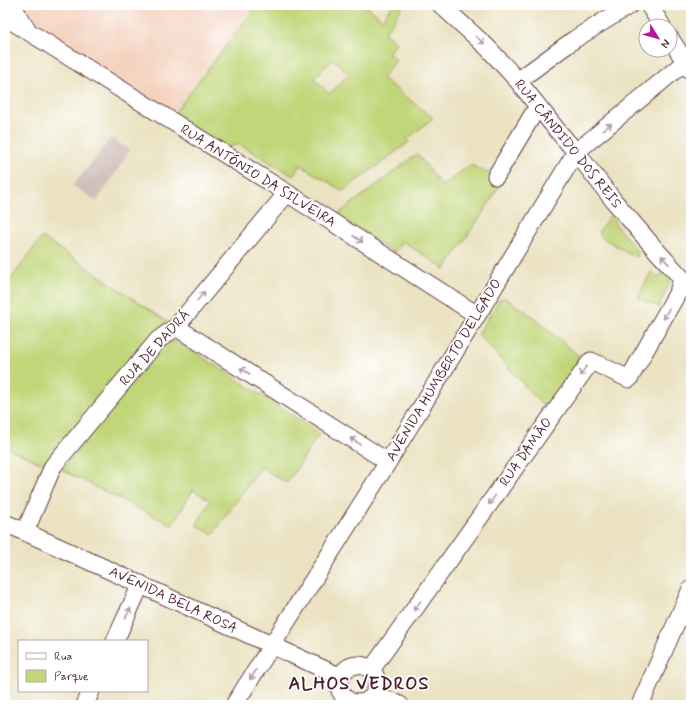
<svg xmlns="http://www.w3.org/2000/svg" width="696" height="710" font-family="Mynerve,sans-serif">
<style>
.built{fill:#f4d3c0}
.industrial{fill:#d0c0bc}
.green{fill:#c1d679;stroke:#867a52;fill-rule:evenodd}
.lines{fill:none;stroke-linecap:round;stroke-linejoin:round}
.minor-casing{stroke:#623c42;stroke-width:19}
.minor{stroke:#fff;stroke-width:17}
.oneway{stroke:#ae9aa0}
.labels{text-anchor:middle;dominant-baseline:central;stroke-width:3.5;stroke-linejoin:round;paint-order:stroke}
.street-label{font-size:14px;fill:#4a1f2b;stroke:#fff}
.district-label{font-size:18px;font-weight:bold;letter-spacing:1px;fill:#4a1f2b;stroke:#fff}
</style>
<rect width="100%" height="100%" fill="#fff"/>
<filter id="ink" filterUnits="userSpaceOnUse"><feTurbulence type="fractalNoise" baseFrequency=".025" numOctaves="2"/><feDisplacementMap in="SourceGraphic" scale="8" xChannelSelector="R" yChannelSelector="G"/><feConvolveMatrix kernelMatrix="1 2 1 2 8 2 1 2 1" color-interpolation-filters="sRGB"/></filter>
<filter id="wash" filterUnits="userSpaceOnUse"><feTurbulence type="fractalNoise" baseFrequency=".012" numOctaves="4" result="noise"/><feDisplacementMap in="SourceGraphic" scale="16" xChannelSelector="R" yChannelSelector="G"/><feGaussianBlur stdDeviation="0.9" result="paint"/><feColorMatrix in="noise" values="0 0 0 0 0 0 0 0 0 0 0 0 0 0 0 0 0 1.4 0 .05"/><feComposite in="paint" operator="in"/></filter>
<g filter="url(#wash)">
<rect width="100%" height="100%" fill="#eae2c1"/>
<!-- built -->
<path class="built" d="M10,5H253L171,114L36,30Z"/>
<!-- industrial -->
<path class="industrial" d="M111,138L130,150L97,201L73,186Z"/>
<!-- green -->
<path class="green" d="M257,5H365L382,19L393,5H403L390,26L384,33L396,43L388,53L396,60L382,78L433,118L407,139L409,142L343,191L300,165L293,176L241,145C235,144 231,146 226,150L172,116ZM333,59L349,74L330,94L314,79Z
M417,154L442,186L470,165L496,176L498,187L492,199L445,269L402,241L394,253L337,215Z
M612,213L613,215L615,224L637,251V256L636,257L601,237L599,231Z
M42,237L168,322L117,383L108,381L104,389L105,396L43,464L5,447V287Z
M651,272L659,278L662,272L669,279L670,282L659,307L638,298Z
M505,298L532,316L580,357L546,409L478,334L500,299Z
M172,342H179L320,433L287,483L261,467L213,534L196,525L211,501L193,490L172,525L62,470L99,423L164,345Z"/>
</g>
<g filter="url(#ink)">
<g class="lines">
<defs>
<path id="minor" d="M13,5L22,23L26,27
M441,5L488,48L518,81L557,130L576,152L614,201L656,250L689,286
M649,5L662,26
M5,17L287,193L477,315
M670,38L691,71
M523,77L575,39L630,5
M496,176L538,106
M176,327L388,462
M5,523C117,573 229,626 341,677
M25,532L53,466L158,340L176,327L287,193
M115,641L141,584
M339 684a19 19 0 1 1 38 0a19 19 0 1 1-38 0Z
M371,670L591,361L629,379L678,292L682,279
M374,694L400,705
M85,705L91,691
M234,705L388,462L576,152L685,62L691,56
M640,705L691,589"/>
</defs>
<!-- minor casing -->
<use href="#minor" class="minor-casing"/>
<!-- minor -->
<use href="#minor" class="minor"/>
</g>
<!-- one-way arrows -->
<defs><path id="oneway-shaft" d="M-6 0H5M1.5-3L5.5 0L1.5 3" fill="none" stroke-width="1.6" stroke-linecap="round" stroke-linejoin="round"/></defs>
<g class="oneway">
<use href="#oneway-shaft" transform="translate(480 40) rotate(42)"/>
<use href="#oneway-shaft" transform="translate(607 127) rotate(-39)"/>
<use href="#oneway-shaft" transform="translate(358 239) rotate(33)"/>
<use href="#oneway-shaft" transform="translate(665 260) rotate(-133)"/>
<use href="#oneway-shaft" transform="translate(201 296) rotate(-50)"/>
<use href="#oneway-shaft" transform="translate(666 314) rotate(119)"/>
<use href="#oneway-shaft" transform="translate(245 371) rotate(-147)"/>
<use href="#oneway-shaft" transform="translate(583 371) rotate(125)"/>
<use href="#oneway-shaft" transform="translate(355 441) rotate(-147)"/>
<use href="#oneway-shaft" transform="translate(492 500) rotate(125)"/>
<use href="#oneway-shaft" transform="translate(417 606) rotate(125)"/>
<use href="#oneway-shaft" transform="translate(128 613) rotate(-65)"/>
<use href="#oneway-shaft" transform="translate(253 675) rotate(123)"/>
</g>
</g>
<g class="labels">
<!-- street labels -->
<g class="street-label">
<text transform="translate(568 144) rotate(51)">RUA CÂNDIDO DOS REIS</text>
<text transform="translate(258 176) rotate(32)">RUA ANTÓNIO DA SILVEIRA</text>
<text transform="translate(155 348) rotate(-48)">RUA DE DADRÁ</text>
<text transform="translate(444 370) rotate(-59)">AVENIDA HUMBERTO DELGADO</text>
<text transform="translate(526 452) rotate(-55)">RUA DAMÃO</text>
<text transform="translate(173 600) rotate(25)">AVENIDA BELA ROSA</text>
</g>
<!-- district labels -->
<g class="district-label">
<text x="359" y="684">ALHOS VEDROS</text>
</g>
</g>
<!-- margin -->
<rect width="696" height="710" fill="none" stroke="#fff" stroke-width="20"/>
<!-- legend -->
<rect x="18" y="640" width="130" height="52" fill="#ffffff" stroke="#b7a5aa"/>
<rect x="26" y="653" width="20" height="6" fill="#ffffff" stroke="#b7a5aa"/>
<text x="54" y="660" font-size="12" fill="#4a1f2b">Rua</text>
<rect x="26" y="670" width="20" height="12" fill="#c1d679" stroke="#b7a5aa"/>
<text x="54" y="680" font-size="12" fill="#4a1f2b">Parque</text>
<!-- north arrow -->
<g transform="translate(658 38) rotate(127)"><circle r="19" fill="#ffffff" stroke="#b7a5aa"/>
<path d="M0-3L7 15L0 10L-7 15Z" fill="#b5179e"/>
<text y="-6" font-size="11" font-weight="bold" text-anchor="middle" fill="#4a1f2b">N</text>
</g>
</svg>
